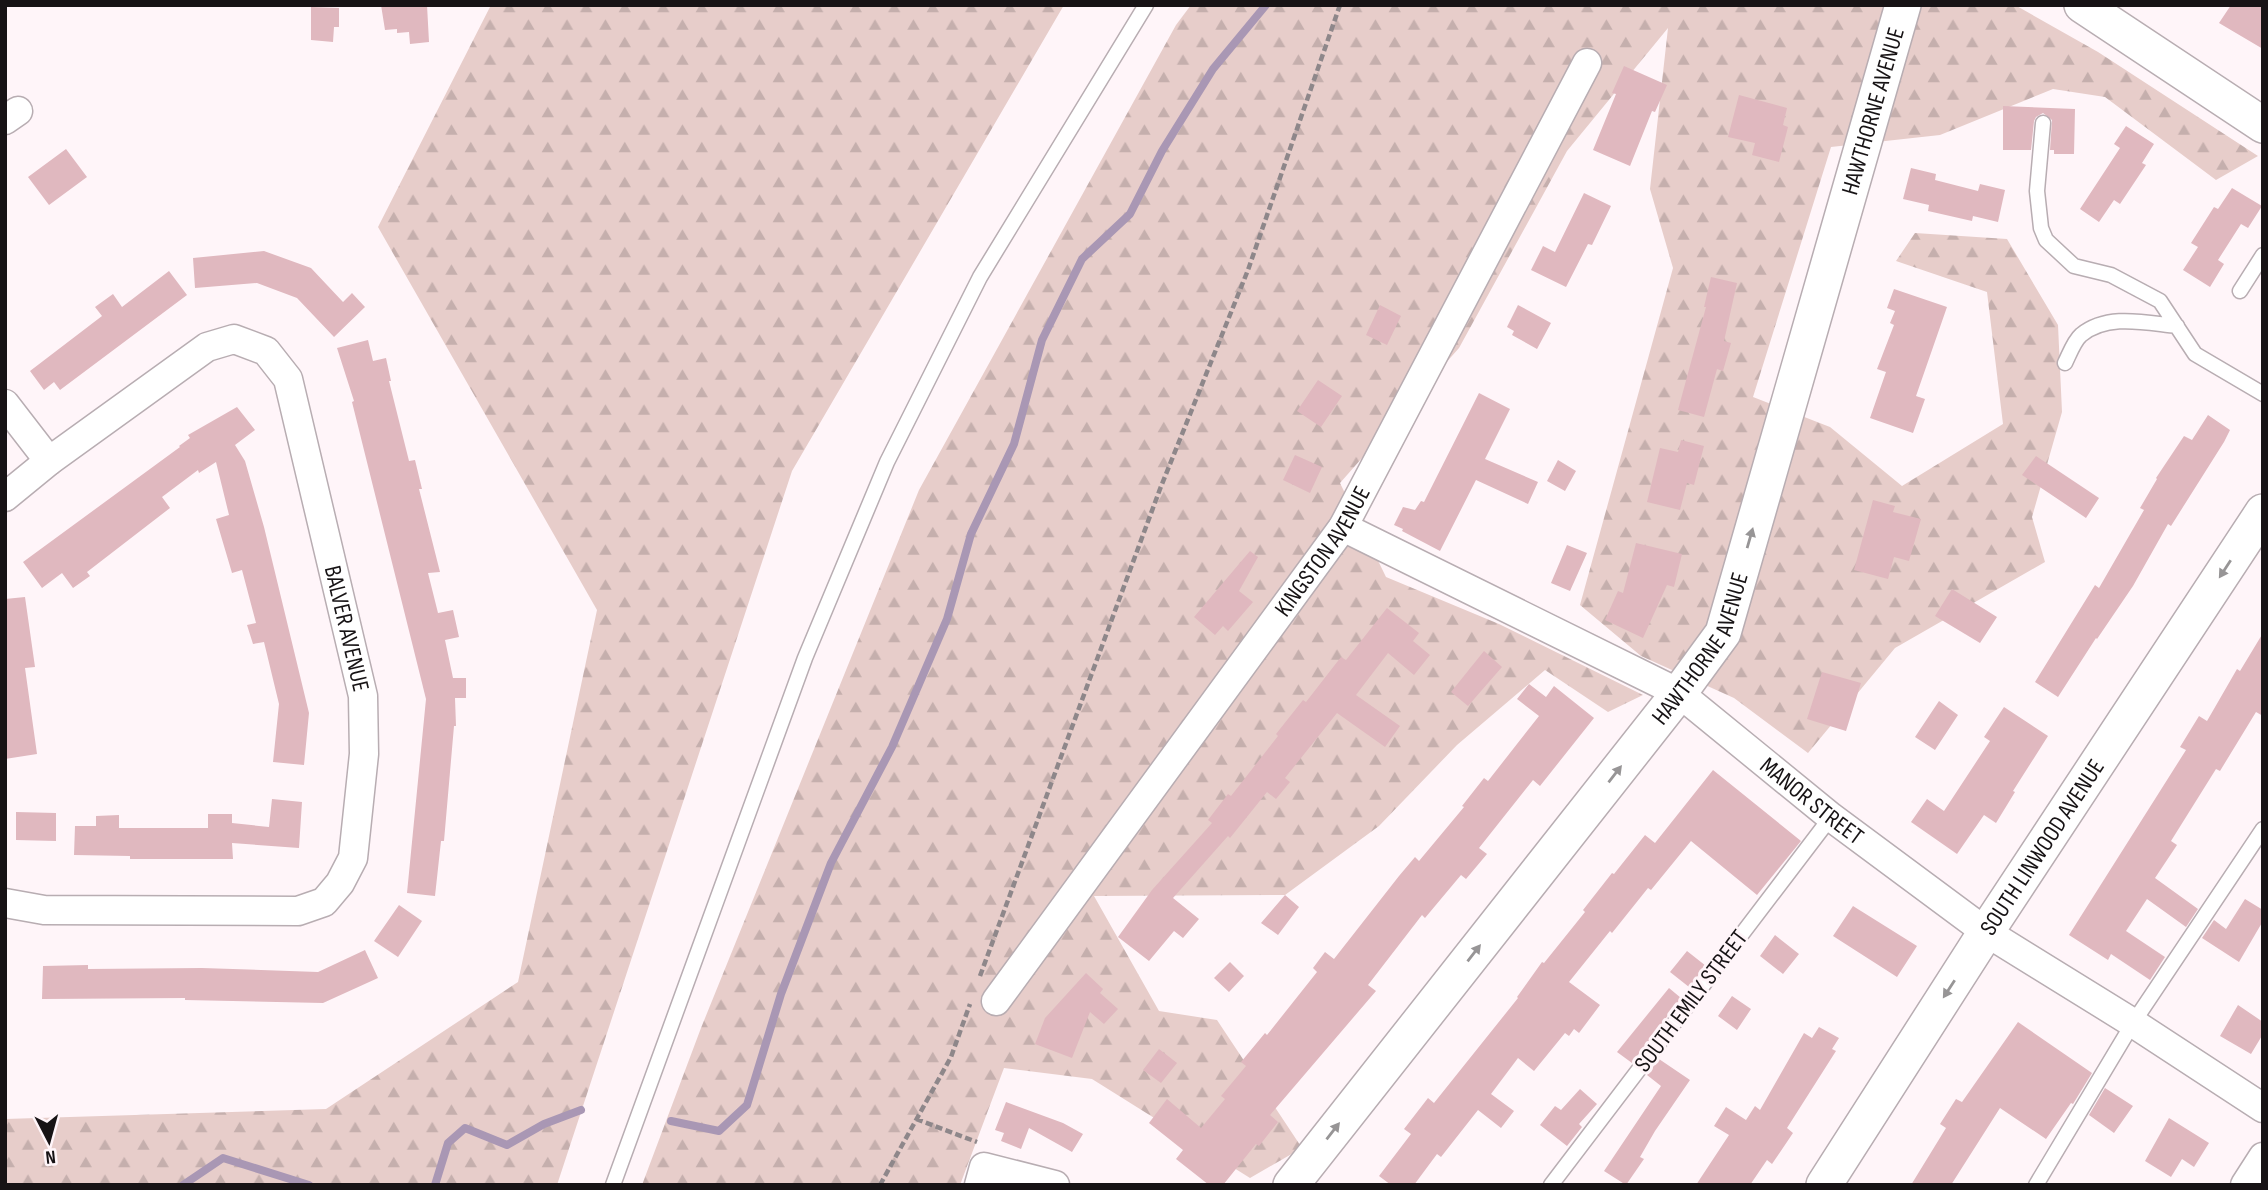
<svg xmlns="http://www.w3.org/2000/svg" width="2268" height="1190" font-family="'Sofia Sans Condensed',sans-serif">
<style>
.forest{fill:url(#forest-firs)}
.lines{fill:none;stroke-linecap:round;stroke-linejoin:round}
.stream{stroke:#a997b4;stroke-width:8}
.building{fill:#e0b8bf}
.service-casing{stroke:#b8adb2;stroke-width:17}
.minor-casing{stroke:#b8adb2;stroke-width:31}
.tertiary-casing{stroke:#b8adb2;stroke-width:38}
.path{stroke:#8e878a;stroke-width:4.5;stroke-dasharray:7 3.5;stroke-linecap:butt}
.service{stroke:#fff;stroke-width:14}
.minor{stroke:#fff;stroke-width:28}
.tertiary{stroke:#fff;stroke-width:35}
.oneway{fill:#979596}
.labels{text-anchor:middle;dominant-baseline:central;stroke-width:6;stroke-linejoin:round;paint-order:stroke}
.street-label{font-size:24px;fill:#171315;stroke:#fff5f9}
</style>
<defs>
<pattern id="forest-firs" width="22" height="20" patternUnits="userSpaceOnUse" patternTransform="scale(1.75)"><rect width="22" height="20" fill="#e7cdca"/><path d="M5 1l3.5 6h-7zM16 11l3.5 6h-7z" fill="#c5afad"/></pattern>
</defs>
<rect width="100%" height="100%" fill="#fff5f9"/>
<!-- forest -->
<path class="forest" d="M491,5H1064L792,471L557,1185H5V1119L326,1109L518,982L597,610L378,227Z
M1191,5H2015L2098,52L2258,156L2216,180L2105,97L2053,89L1940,135L1831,147L1753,397L1830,427L1902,486L2003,424L1987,292L1896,261L1915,233L2007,239L2058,325L2062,412L2032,517L2045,562L1895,648L1808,753L1734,698L1641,656L1580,605L1673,268L1650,189L1668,28L1567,151L1459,348L1340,483L1386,577L1499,624L1643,695L1608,712L1545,670L1457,745L1379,826L1285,895L1094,896L1159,1011L1217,1020L1302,1148L1250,1178L1092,1079L1004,1068L960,1185H642L701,1028L919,490L1176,25Z"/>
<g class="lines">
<!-- stream -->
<path class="stream" d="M671,1121L719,1131L747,1105L781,994L831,863L892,747L947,619L971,534L1014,444L1042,340L1082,259L1130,214L1162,151L1213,69L1266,5
M183,1185L223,1158L309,1185
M435,1185L448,1143L465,1128L507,1145L544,1124L581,1110"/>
</g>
<!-- building -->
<path class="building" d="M381,5H427L429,42L410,44L409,32L397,33V29L385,30Z
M2231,5H2263V49L2219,23Z
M311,7L339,8V27H334L333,42L311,40Z
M1624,66L1667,85L1655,112L1652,111L1630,166L1593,150L1616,94L1612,93Z
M1739,95L1787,108L1783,125L1788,127L1779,162L1752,155L1755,143L1728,137Z
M2003,106L2075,109L2074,154H2054V150H2050L2052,120L2043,113L2036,117L2034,121L2031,150H2003Z
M2126,126L2154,144L2142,163L2146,165L2120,204L2114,200L2099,222L2080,209L2120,148L2114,144Z
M66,149L87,177L49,205L28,177Z
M1911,168L1936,174L1935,180L1978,191L1980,184L2005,190L1998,222L1973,216L1972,221L1928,211L1929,205L1903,199Z
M2232,188L2262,206L2248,228L2241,224L2218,260L2224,264L2210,287L2183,270L2198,247L2191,243L2214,207L2218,209Z
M1584,193L1611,206L1592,245L1588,244L1566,287L1531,270L1543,246L1555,252Z
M264,251L311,268L343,302L352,293L365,307L334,337L297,298L257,283L195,288L193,258Z
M169,271L187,295L60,390L54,382L44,390L30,371L102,316L95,307L113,294L122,307Z
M1711,277L1737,283L1724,341L1731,343L1723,371L1717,369L1704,417L1678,410L1706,307H1704Z
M1894,289L1947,307L1916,396L1925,399L1913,433L1870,418L1886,372L1877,369L1894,325L1890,323L1895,311L1887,308Z
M1380,305L1401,316L1387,345L1366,335Z
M1518,305L1551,323L1537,349L1512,335L1514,331L1507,327Z
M368,340L373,361L386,358L391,381H389L409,461L415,460L422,489H419L440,572L428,573L438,613L453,610L459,637L445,640L453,678H466V698H455L456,726H454L444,841H441L435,896L407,893L426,699L352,402L354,401L337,348Z
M1318,380L1342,396L1321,427L1297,411Z
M1479,393L1510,409L1485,459L1538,482L1528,504L1476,480L1440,551L1402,531L1403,529L1394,525L1403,507L1415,510L1421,501L1424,502Z
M237,407L255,430L235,445L245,461L264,527L309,713L304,765L273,762L279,704L264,642L253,644L247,625L256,623L242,570L232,573L216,519L229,515L216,462L199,473L198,470L162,497L170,508L87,572L90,576L73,588L62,573L42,588L23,562L180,447L179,446L190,438L188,435Z
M2208,415L2230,430L2224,442L2171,526L2168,524L2133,586L2097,639L2096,638L2058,697L2035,682L2095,585L2099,588L2144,510L2140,508L2157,479L2156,478L2184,436L2192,440Z
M1681,440L1704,446L1694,485L1687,483L1680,510L1647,502L1660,448L1678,452Z
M1295,455L1322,467L1310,493L1283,480Z
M2036,456L2099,498L2086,518L2022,475Z
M1558,460L1576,471L1565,491L1547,481Z
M1873,500L1895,506L1893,512L1921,519L1909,561L1894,557L1888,579L1854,570Z
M1636,543L1682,554L1674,587L1667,585L1643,638L1605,620L1618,591L1623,593Z
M1567,545L1587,553L1570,591L1551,583Z
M1250,551L1258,557L1239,591L1253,602L1228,631L1223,626L1215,635L1194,617Z
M1952,589L1997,617L1980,643L1935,616Z
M25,597L35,667L25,668L37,754L5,759V599Z
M1387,608L1419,633L1413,641L1430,655L1414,675L1388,653L1356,695L1400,726L1385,747L1337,713L1285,778L1290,782L1276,799L1267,792L1230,838L1228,836L1173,898L1199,919L1183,938L1174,931L1149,961L1118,937L1152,890L1212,823L1208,820L1228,794L1231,796L1278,736L1276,734L1303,700L1306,702L1341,657L1346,660Z
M2263,633V716L2256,712L2220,771L2216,769L2171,841L2177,845L2155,878L2198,909L2186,927L2147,899L2126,931L2165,957L2150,980L2111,954L2108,960L2069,935L2186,750L2180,747L2199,716L2207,721L2237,669L2240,671Z
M1484,651L1502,667L1468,706L1451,692Z
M1822,672L1861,683L1846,731L1807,719Z
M1529,684L1546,697L1554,686L1594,718L1540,786L1533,780L1479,848L1487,854L1466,879L1461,875L1425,918L1422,915L1368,985L1376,991L1270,1115L1278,1122L1259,1146L1256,1144L1223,1185H1209L1176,1159L1183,1150L1149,1123L1167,1099L1201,1128L1225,1099L1221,1096L1246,1066L1241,1062L1265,1033L1267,1035L1317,972L1313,968L1325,952L1334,959L1399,876L1415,857L1419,861L1464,807L1462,806L1484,778L1488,781L1539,716L1517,699Z
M1939,701L1958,715L1935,750L1915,737Z
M2004,707L2048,736L2013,791L2015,792L1996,823L1984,815L1957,854L1911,822L1927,799L1944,811L1990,741L1984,737Z
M1713,770L1801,841L1757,895L1691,841L1651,890L1648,888L1612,933L1610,931L1569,982L1600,1005L1579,1033L1574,1029L1569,1036L1565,1033L1534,1071L1518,1058L1491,1094L1514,1111L1501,1128L1478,1110L1441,1157L1437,1154L1414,1185H1391L1379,1176L1411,1134L1404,1129L1428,1098L1434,1103L1518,998L1517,997L1542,962L1544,963L1585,912L1583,910L1612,873L1614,874L1645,835L1655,843Z
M272,799L302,802L299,848L232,843L233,859H130V856L74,855L75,826H96V816L119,815V828H208V814H232V823L269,827Z
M16,812L56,813V841L16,840Z
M1285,895L1299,907L1278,935L1261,923Z
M2245,899L2263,910V921L2239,962L2202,938L2214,920L2226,929Z
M399,905L422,921L398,957L374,941Z
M1853,906L1917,946L1897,977L1833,936Z
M1775,935L1799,954L1783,974L1760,956Z
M365,950L378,978L323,1003L185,1000V998L42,999L43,966L88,965V969L202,968L318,972Z
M1687,951L1706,966L1689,987L1670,972Z
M1230,962L1244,976L1229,992L1214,978Z
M1086,973L1103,989L1100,993L1118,1009L1104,1024L1090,1012L1072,1058L1035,1044L1045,1018Z
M1669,988L1681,998L1632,1063L1617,1052Z
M1732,996L1751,1009L1737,1030L1718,1016Z
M2238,1005L2263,1022V1034L2251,1054L2220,1036Z
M2018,1022L2092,1073L2073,1104L2071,1103L2046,1139L2000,1108L1951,1185H1911L1946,1128L1940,1124L1956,1099L1962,1102Z
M1819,1027L1839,1038L1832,1049L1836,1051L1787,1128L1793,1133L1772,1164L1767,1160L1750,1185H1696L1729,1135L1714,1126L1726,1107L1746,1120L1755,1106L1760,1110L1804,1033L1812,1038Z
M1159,1049L1177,1063L1161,1083L1143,1070Z
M1659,1059L1690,1080L1655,1131L1640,1157L1644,1159L1626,1185L1604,1171L1661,1086L1647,1075Z
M2105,1088L2133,1106L2114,1133L2089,1115Z
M1580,1089L1597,1104L1579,1124L1582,1127L1567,1146L1540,1125L1555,1106L1561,1110Z
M1006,1102L1063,1123L1083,1134L1072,1152L1029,1128L1021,1149L1001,1141L1004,1133L995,1130Z
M2169,1118L2209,1143L2194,1167L2182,1159L2171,1177L2145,1161Z"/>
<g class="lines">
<defs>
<path id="service" d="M2043,123L2037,191L2041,228L2046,240L2074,266L2111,275L2160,301L2195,354L2263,394
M2240,291L2263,255
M2065,363C2069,355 2074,341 2081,335C2108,313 2146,323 2177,326
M613,1185L805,658L887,462L980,277L1146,5
M1551,1185L1831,817
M2036,1185L2133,1023L2263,829"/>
<g id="minor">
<path d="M5,120L18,111"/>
<path d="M5,404L49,461"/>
<path id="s1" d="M5,497L49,461L207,347L234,339L266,351L288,379L363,696L364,754L353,858L340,883L324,902L298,911L44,910L5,903"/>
<path id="s2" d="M1343,527L1679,693L1831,817L1986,932L2133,1023L2263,1108"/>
<path id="s3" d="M996,1001L1343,527L1587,63"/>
<path d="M979,1185L984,1167L1055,1185"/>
<path d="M2245,1185L2263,1157"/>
</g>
<g id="tertiary">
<path d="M2082,5L2263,125"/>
<path id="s4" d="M1291,1185L1679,693L1723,633L1903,5"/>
<path id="s5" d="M1824,1185L1986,932L2263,512"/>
</g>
</defs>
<!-- service casing -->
<use href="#service" class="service-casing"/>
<!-- minor casing -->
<use href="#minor" class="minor-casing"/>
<!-- tertiary casing -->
<use href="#tertiary" class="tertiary-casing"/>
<!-- path -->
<path class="path" d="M980,976L1160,489L1248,270L1340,5
M916,1119L977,1142
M880,1185L951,1057L970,1004"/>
<!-- service -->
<use href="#service" class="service"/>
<!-- minor -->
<use href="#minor" class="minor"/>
<!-- tertiary -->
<use href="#tertiary" class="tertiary"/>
</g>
<!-- one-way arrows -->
<defs><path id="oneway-solid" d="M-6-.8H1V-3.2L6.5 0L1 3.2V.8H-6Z" transform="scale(1.75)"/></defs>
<g class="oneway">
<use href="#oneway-solid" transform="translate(1750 538) rotate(-74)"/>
<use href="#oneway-solid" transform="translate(2225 569) rotate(123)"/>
<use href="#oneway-solid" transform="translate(1615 774) rotate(-52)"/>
<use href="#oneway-solid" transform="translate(1474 953) rotate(-52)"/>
<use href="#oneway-solid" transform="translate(1949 989) rotate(123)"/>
<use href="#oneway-solid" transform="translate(1333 1131) rotate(-52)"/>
</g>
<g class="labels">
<!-- street labels -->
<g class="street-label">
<text stroke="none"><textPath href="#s4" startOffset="1244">HAWTHORNE AVENUE</textPath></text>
<text stroke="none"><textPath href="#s3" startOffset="556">KINGSTON AVENUE</textPath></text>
<text stroke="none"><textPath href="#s1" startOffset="606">BALVER AVENUE</textPath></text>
<text stroke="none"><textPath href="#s4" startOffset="677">HAWTHORNE AVENUE</textPath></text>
<text stroke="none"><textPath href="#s2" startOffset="546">MANOR STREET</textPath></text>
<text stroke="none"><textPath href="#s5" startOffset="402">SOUTH LINWOOD AVENUE</textPath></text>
<text transform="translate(1691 1001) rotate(-53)">SOUTH EMILY STREET</text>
</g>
</g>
<!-- border -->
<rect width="2268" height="1190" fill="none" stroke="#171315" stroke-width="14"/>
<!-- north arrow -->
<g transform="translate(49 1141) rotate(174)" stroke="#fff5f9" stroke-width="5" paint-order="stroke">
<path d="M0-5L12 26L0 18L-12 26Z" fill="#171315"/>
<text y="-10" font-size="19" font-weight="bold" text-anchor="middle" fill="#171315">N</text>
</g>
</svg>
